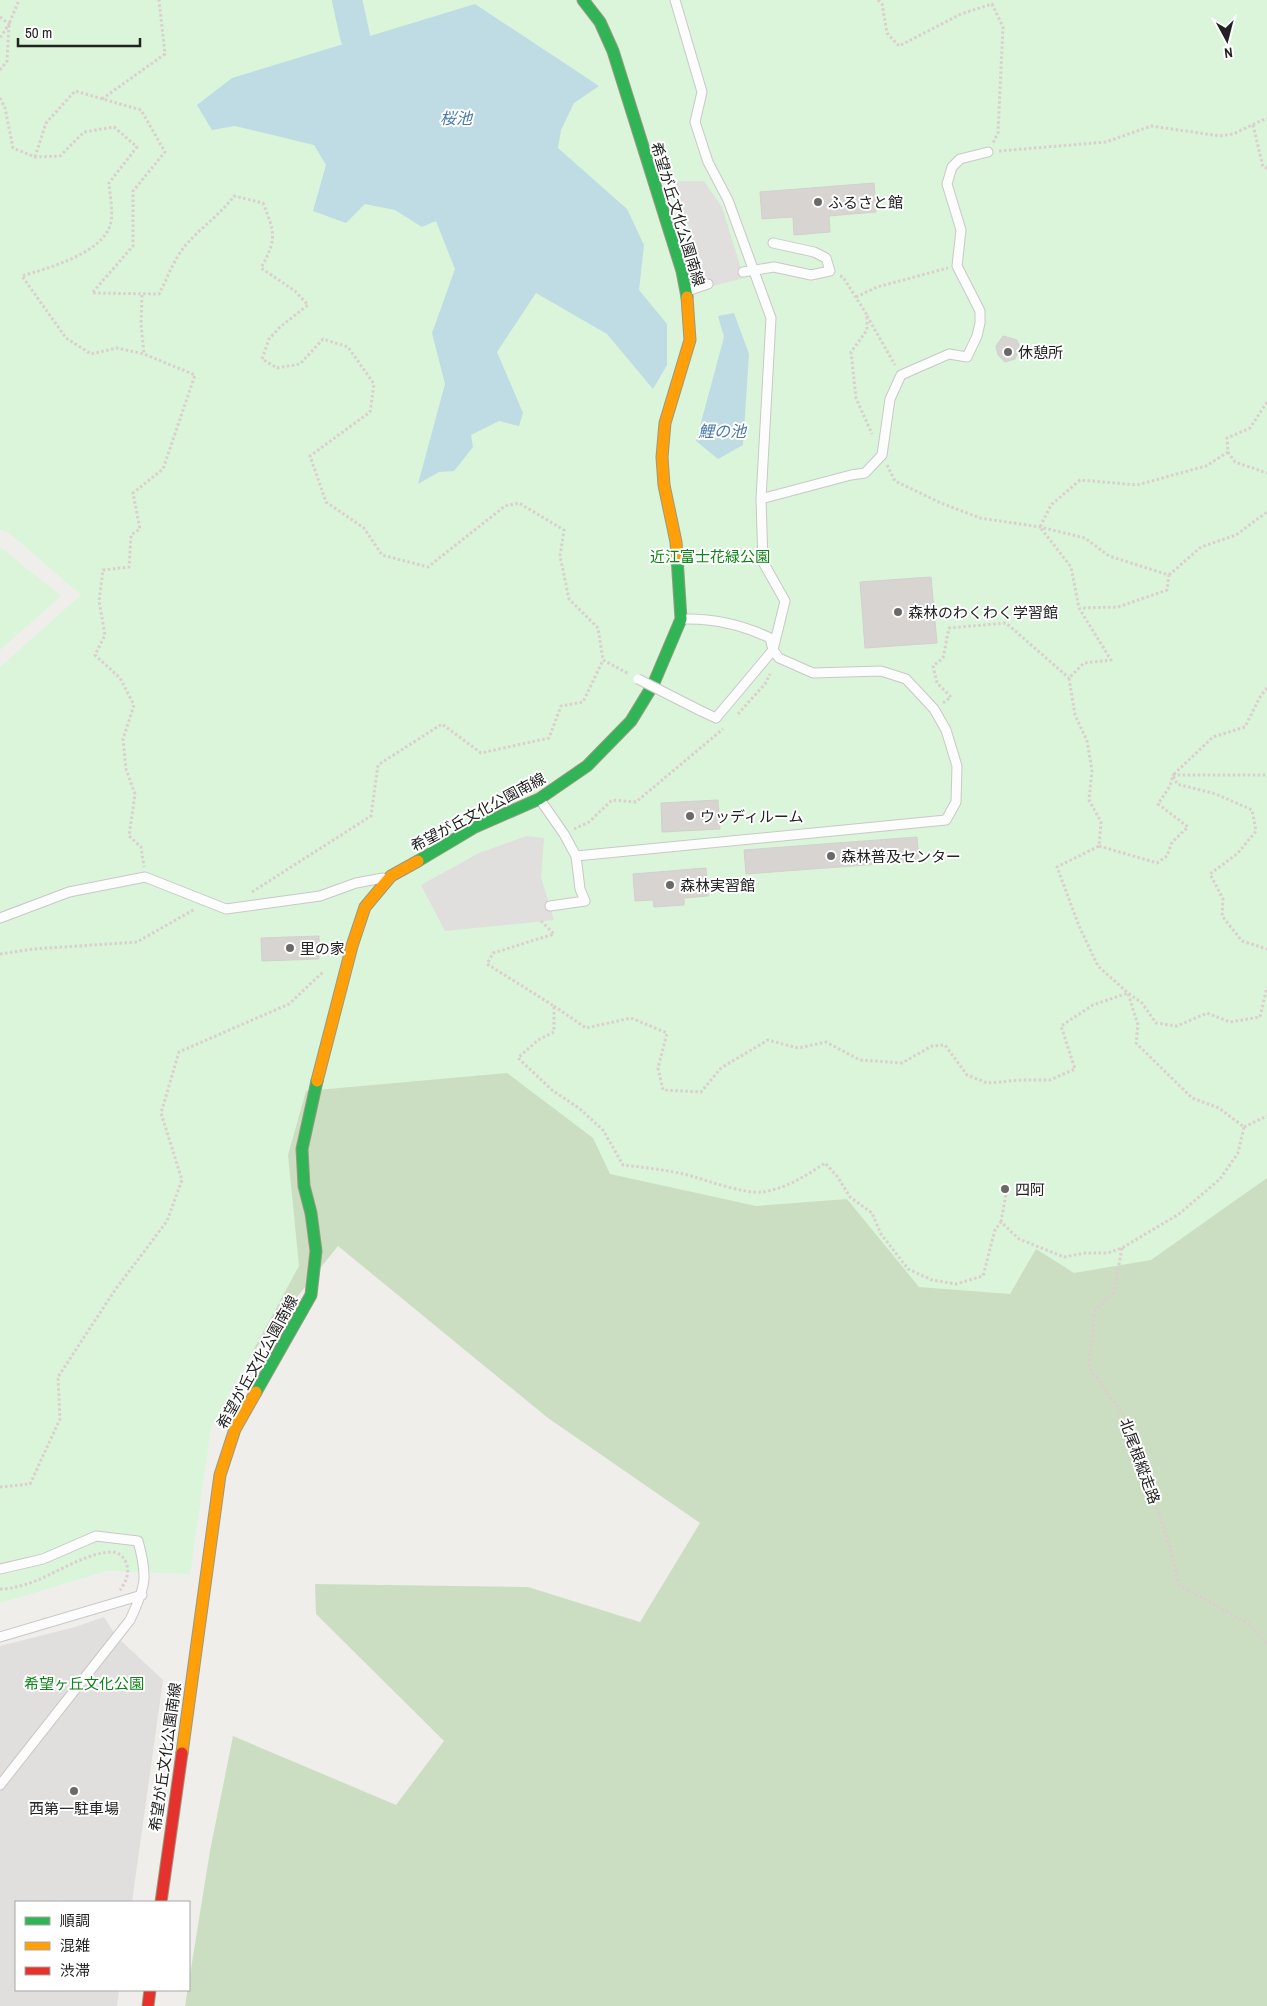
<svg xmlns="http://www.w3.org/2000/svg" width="1267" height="2006" font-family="'Archivo Narrow','Noto Sans JP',sans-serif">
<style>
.forest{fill:#cbdec1}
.park{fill:#daf5da}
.parking{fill:#e0dfde}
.water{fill:#bfdbe3}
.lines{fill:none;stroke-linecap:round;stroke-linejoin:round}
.river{stroke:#bfdbe3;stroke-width:30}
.building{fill:#d7d4d2;stroke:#d3d0cc}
.lane-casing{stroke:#c9c8c7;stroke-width:11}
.fast-casing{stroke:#999a82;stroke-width:13}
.slow-casing{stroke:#999a82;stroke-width:13}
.jam-casing{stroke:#999a82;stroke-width:13}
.path{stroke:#dccecd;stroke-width:3;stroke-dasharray:2.5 2.5;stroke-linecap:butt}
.lane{stroke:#fdfcfc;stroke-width:9}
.fast{stroke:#30b455;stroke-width:11}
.slow{stroke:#ff9f0a;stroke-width:11}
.jam{stroke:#e5322d;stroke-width:11}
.lane-bridge-casing{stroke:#c9c8c7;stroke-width:11;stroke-linecap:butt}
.lane-bridge{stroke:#fdfcfc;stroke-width:9}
.poi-dot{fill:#6a6968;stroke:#fff;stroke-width:2}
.labels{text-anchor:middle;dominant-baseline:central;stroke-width:4;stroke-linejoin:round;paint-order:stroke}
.poi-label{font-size:15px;fill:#222;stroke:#fff;text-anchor:start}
.street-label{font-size:15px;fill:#222;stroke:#fff}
.park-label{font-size:15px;fill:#0c8416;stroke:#fff}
.water-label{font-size:16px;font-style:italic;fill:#4a7aab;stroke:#fff}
</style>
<rect width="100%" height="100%" fill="#f0eeeb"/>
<!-- forest -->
<path class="forest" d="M1267,0V2006H185L210,1851L233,1736L396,1805L444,1741L316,1614L315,1584L528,1587L640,1622L700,1523L548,1418L338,1246L212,1403L0,974Z"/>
<!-- park -->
<path class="park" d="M0,0H1267V1178L1151,1260L1074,1273L1036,1249L1010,1294L919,1287L847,1199L756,1206L610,1174L593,1138L507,1073L306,1091L288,1155L299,1266L211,1428L190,1574L107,1571L0,1603V667L81,595L8,532L0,530Z
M0,547L61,596L0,650Z"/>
<!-- parking -->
<path class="parking" d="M674,181H704L722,207L744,278L709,287Z
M527,836L544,838L541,877L554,920L445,931L421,885L479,853Z
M104,1617L116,1636L163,1680L132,1902H16V1990H119L117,2006H0V1646L75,1627Z"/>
<!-- water -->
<path class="water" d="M475,4L599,86L574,103L561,130L558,148L627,209L644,245L639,290L667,324V365L653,389L607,334L536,293L497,352L523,413L519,426L499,421L471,435L473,447L454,471L439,472L418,484L445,384L432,333L455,269L436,221L422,227L395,210L365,204L346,223L313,211L326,165L314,145L235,126L212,130L197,105L232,78Z
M734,313L749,354L743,445L718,459L696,441L724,337L718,316Z"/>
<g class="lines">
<!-- river -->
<path class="river" d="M347,0L355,36"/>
</g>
<!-- building -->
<path class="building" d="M874,183L876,212L829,216L830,232L794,235L793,217L762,219L760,192Z
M1003,336L1017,340L1020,348L1015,359L1005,362L998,355L996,346Z
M931,577L937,643L865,648L860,582Z
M718,800L720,829L662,832L661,803Z
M917,837L919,861L746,874L744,850Z
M706,868L708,896L684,898V905L654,907L653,900L635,901L633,874Z
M319,936V959L262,961L261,938Z"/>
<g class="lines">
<defs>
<path id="lane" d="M675,0L702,92L695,122L708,162L728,200L771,318L761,499L763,562L785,601L773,650L716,718L699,710
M743,272L774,267L811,275L830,271L826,258L814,252L773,243
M687,291L708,284
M761,499L851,475L865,473L882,455L890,399L901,375L949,354L967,357L977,336L980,323V311L957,266L961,230L947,184L952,167L960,159L988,152
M541,801L564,834L576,856L946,820L956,802L957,766L946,730L934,709L921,695L906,679L881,671L813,673L779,658L773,650L770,638C741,624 714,618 682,619
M550,906L585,901L580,889L576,856
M0,918L69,892L145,877L226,909L320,896L356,883L383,878
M0,1569L43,1559L96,1536L138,1541C148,1577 146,1586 130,1620L0,1785
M0,1637L142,1595"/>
<path id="fast" d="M583,0L600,22L613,51L682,271L687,297
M418,861L475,827L539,799L587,766L631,721L653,685L681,619L677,557
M256,1392L311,1295L316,1251L311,1213L304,1186L302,1149L317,1081"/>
<path id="slow" d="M677,557L676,542L664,485L662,457L665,423L690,340L687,297
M317,1081L352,946L365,907L391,876L418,861
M182,1753L220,1475L235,1429L256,1392"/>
<path id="jam" d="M161,1902L182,1753
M148,2006L150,1990"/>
</defs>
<!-- lane casing -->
<use href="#lane" class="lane-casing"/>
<!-- fast casing -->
<use href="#fast" class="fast-casing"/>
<!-- slow casing -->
<use href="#slow" class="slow-casing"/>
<!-- jam casing -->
<use href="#jam" class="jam-casing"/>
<!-- path -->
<path class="path" d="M878,0L882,4L887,33L899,46L961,14L992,4L1003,27L998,133L993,143
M0,17L9,24L0,38
M0,70L7,61L9,24L19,0
M0,98L5,108L13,148L35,157L60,156L84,132L114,127L137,147L109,183C110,195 113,210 111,222C105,253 48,268 22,276L66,338L91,354L117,348L144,354L195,375L163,469L133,493L140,529L131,535L129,567L103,570L99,601L105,635L95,655L120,678L134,705L123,739L126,769L135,794L129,836L141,847L144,867
M102,99L165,54L159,0
M1253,125L1263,167L1267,168
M999,151L1106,142L1151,126L1220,136L1233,134L1267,118
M35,157L46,123L75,91L141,110L165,152L133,191V246L92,293L159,294C167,279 174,259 185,246C200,228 220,215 234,196L263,203C275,233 277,239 261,268L295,291L308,305L280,327L269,339L262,359L277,368L300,364L323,339L348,347L374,384L370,412L310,456L326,502L364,528L382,555L428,567L505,506L519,503L564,530L560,556L569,599L598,628L603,660L629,674
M840,276L843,277L867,315V330L851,352L856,398L872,434
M142,295L141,324L144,354
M856,297L877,287L948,268
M867,316L895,365
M1267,402L1250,428L1227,438L1228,452L1206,466L1137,485L1080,480L1051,505L1040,527L1071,567L1079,608L1111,660L1084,663L1069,678L1075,715L1087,741L1092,770L1089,800L1101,822L1099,846L1057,867L1079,926L1098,966L1128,993L1142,1003L1156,1023L1177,1026L1207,1013L1230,1022L1260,1017L1267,987
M1228,452L1235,462L1267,473
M887,465L895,481L941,503L980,518L1040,527L1085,538L1109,556L1169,575L1167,590L1118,607L1080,608
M1169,575L1201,547L1236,535L1267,512
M1267,688L1260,697L1245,727L1213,737L1173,775L1177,784L1216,794L1252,810L1256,831L1238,853L1210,874L1223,899L1222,916L1242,941L1267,949
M943,703L951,697L937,683L933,666L943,658L949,628L1006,623L1069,678
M738,714L765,684L770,674
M574,829L589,822L612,800L636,802L723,729
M1099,846L1157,863L1167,856L1172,842L1188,827L1158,804L1170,786L1173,775H1267
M252,892L371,816L378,765L442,724L481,753L549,738L561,706L583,702L603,660
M541,921L554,934L493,953L487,964L554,1006V1032L538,1040L518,1058L552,1090L580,1109L603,1130L623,1165C647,1168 671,1170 695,1177C711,1182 746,1194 762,1192C785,1189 806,1176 825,1163L837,1176L850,1197L872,1213L881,1234L908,1269L932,1280L956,1284L983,1276L995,1230L1001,1222L1019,1239L1064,1257L1085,1253H1108L1122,1248L1179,1214L1220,1179L1238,1153L1244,1127
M0,954L34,949L137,942L195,909
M554,1006L586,1028L631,1018L667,1033L658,1068L663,1090L701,1092L721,1068L768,1040L798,1048L826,1042L860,1060L902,1063L932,1046L945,1045L967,1075L987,1083L1021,1080H1050L1075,1069L1061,1026L1093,1005L1128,993L1138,1025L1136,1043L1192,1098L1219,1108L1244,1127
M1244,1127L1267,1116
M1001,1222L1006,1194
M1122,1248L1114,1292L1095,1311L1089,1367L1127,1420L1170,1547L1179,1585L1249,1624L1267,1644
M0,1487L30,1484L60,1419L58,1377L115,1290L167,1221L182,1180L161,1113L179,1052L289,1004L324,971
M0,1589C41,1588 73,1555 110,1552C123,1551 130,1565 127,1576C126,1581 123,1586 120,1590"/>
<!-- lane -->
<use href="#lane" class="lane"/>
<!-- fast -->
<use href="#fast" class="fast"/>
<!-- slow -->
<use href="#slow" class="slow"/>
<!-- jam -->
<use href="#jam" class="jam"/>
<defs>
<path id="lane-bridge" d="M638,679L699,710"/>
</defs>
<!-- lane-bridge casing -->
<use href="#lane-bridge" class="lane-bridge-casing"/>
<!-- lane-bridge -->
<use href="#lane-bridge" class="lane-bridge"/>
</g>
<!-- markers -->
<g class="poi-dot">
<circle cx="818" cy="202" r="5"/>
<circle cx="1008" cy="352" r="5"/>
<circle cx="898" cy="612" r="5"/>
<circle cx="690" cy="816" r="5"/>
<circle cx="831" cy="856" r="5"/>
<circle cx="670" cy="885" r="5"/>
<circle cx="290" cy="948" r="5"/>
<circle cx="1005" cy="1189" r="5"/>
<circle cx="74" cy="1791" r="5"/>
</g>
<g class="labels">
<!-- poi labels -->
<g class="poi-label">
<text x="828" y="202">ふるさと館</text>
<text x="1018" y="352">休憩所</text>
<text x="908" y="612">森林のわくわく学習館</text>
<text x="700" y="816">ウッディルーム</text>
<text x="841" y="856">森林普及センター</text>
<text x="680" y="885">森林実習館</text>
<text x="300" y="948">里の家</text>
<text x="1015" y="1189">四阿</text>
<text x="74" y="1808" text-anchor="middle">西第一駐車場</text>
</g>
<!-- street labels -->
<g class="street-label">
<text transform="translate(678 214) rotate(73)">希望が丘文化公園南線</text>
<text transform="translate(478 812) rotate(-28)">希望が丘文化公園南線</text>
<text transform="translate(257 1362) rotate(-61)">希望が丘文化公園南線</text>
<text transform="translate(1140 1461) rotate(70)">北尾根縦走路</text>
<text transform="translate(165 1757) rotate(-82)">希望が丘文化公園南線</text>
</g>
<!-- park labels -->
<g class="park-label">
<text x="710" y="556">近江富士花緑公園</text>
<text x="84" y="1683">希望ヶ丘文化公園</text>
</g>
<!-- water labels -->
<g class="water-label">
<text x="456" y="118">桜池</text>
<text x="722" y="431">鯉の池</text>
</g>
</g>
<!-- legend -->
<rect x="15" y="1901" width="175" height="90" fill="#ffffff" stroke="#a7a7a7"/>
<rect x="25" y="1917" width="25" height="8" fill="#30b455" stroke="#a7a7a7"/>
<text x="60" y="1926" font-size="15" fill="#222222">順調</text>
<rect x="25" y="1942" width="25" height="8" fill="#ff9f0a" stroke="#a7a7a7"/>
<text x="60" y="1951" font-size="15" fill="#222222">混雑</text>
<rect x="25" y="1967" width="25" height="8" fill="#e5322d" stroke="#a7a7a7"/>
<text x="60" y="1976" font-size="15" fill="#222222">渋滞</text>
<!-- north arrow -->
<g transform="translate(1227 40) rotate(173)" stroke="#ffffff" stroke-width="4" paint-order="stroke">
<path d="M0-4L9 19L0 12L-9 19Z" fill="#222222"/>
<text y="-8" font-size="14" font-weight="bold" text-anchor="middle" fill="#222222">N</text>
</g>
<!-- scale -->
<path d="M18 38v8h122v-8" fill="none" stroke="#222222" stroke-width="2.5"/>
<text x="25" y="38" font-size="15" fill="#222222" stroke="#ffffff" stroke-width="4" paint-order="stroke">50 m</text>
</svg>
